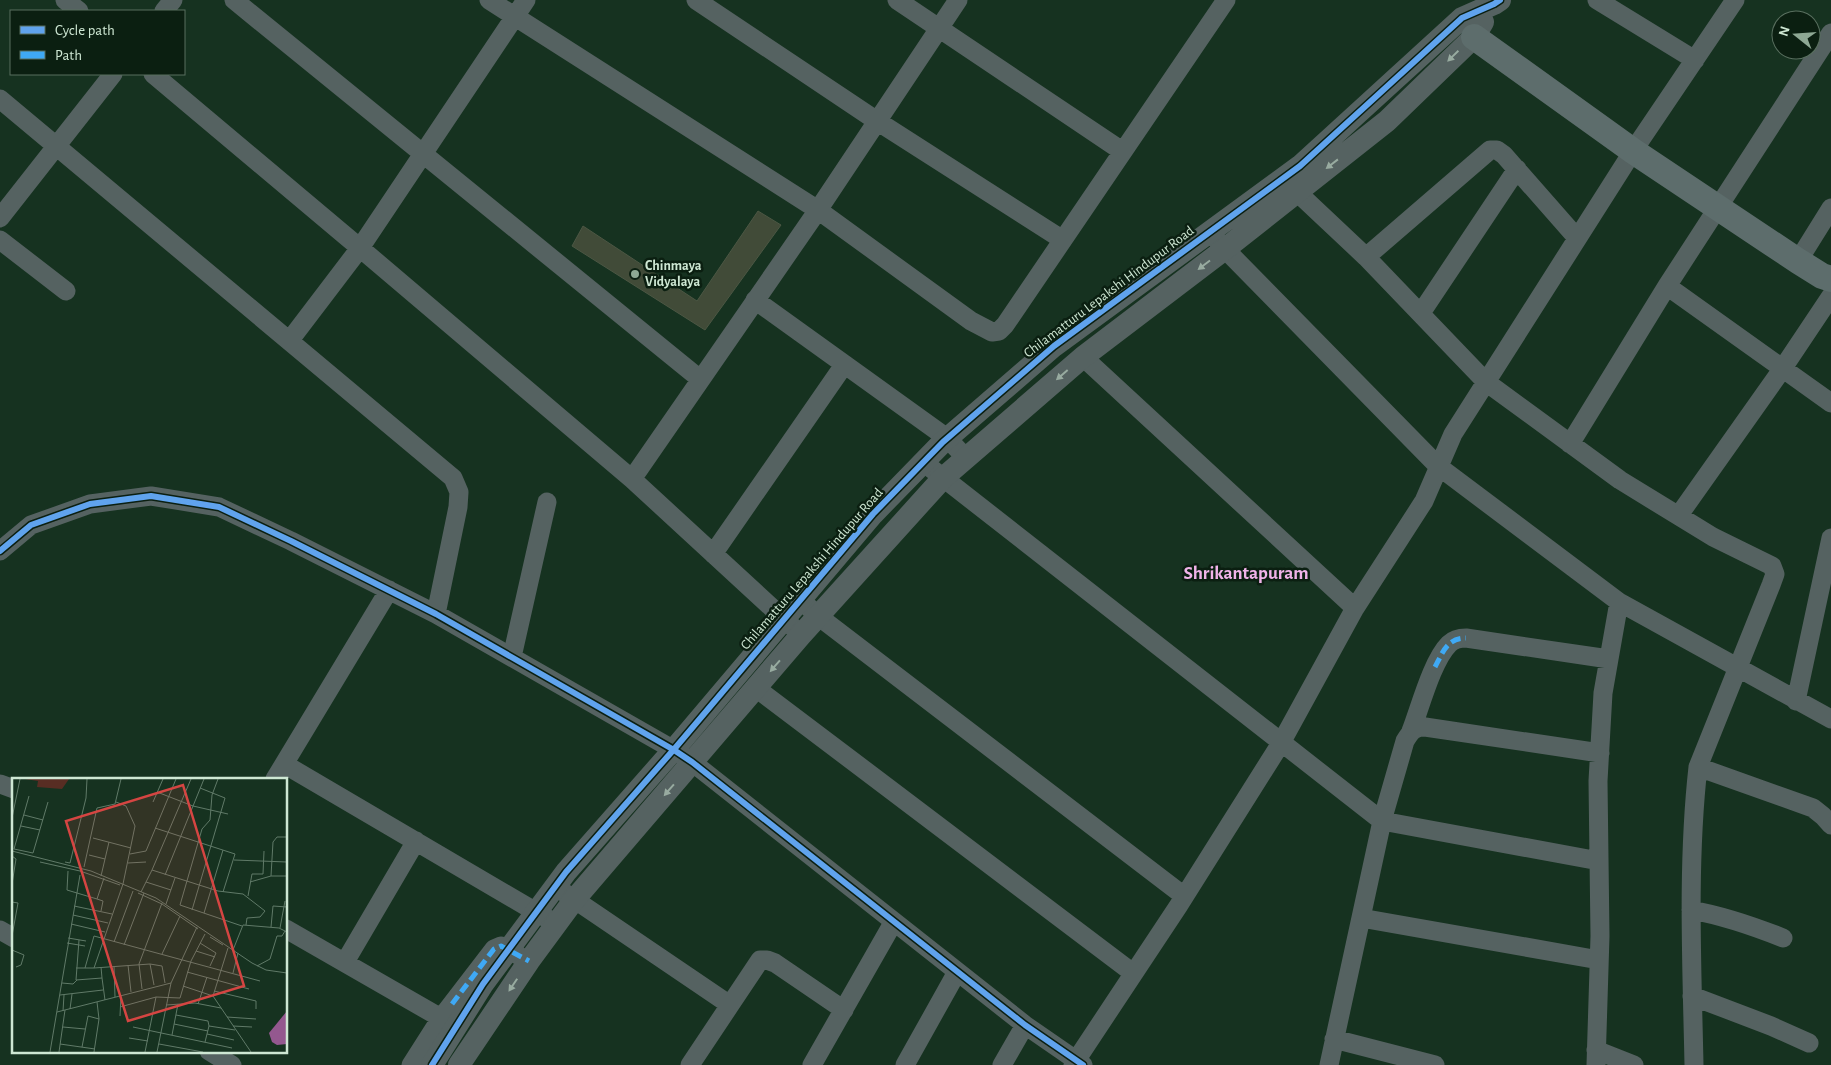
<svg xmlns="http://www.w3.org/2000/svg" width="1831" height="1065" font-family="'Alegreya Sans',sans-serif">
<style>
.building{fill:#414b38;stroke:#4c5744}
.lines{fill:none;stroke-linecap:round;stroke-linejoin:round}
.minor{stroke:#556261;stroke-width:19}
.tertiary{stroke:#556261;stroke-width:22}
.secondary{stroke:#5d6d6c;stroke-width:26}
.quiet{stroke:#3fa9f5;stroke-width:5;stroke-dasharray:10 5;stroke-linecap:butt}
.cycleway-casing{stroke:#0b1f11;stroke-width:9}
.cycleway{stroke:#60a3ed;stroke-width:6}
.oneway{fill:#98aba0}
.poi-dot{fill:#8ea894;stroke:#0b1f11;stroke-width:2}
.labels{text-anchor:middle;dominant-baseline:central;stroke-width:5;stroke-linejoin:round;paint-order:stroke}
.poi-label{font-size:14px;font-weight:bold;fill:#cee7d3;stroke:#0b1f11;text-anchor:start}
.street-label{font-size:14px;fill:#cee7d3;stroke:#0b1f11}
.district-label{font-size:19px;font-weight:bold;fill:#f0b3e9;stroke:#0b1f11}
.inset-road{fill:none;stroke:#607a68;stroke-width:1}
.view{fill:#d54542;fill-opacity:0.15;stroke:#d54542;stroke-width:2.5}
.inset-edge{fill:none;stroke:#cee7d3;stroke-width:2.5}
</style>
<rect width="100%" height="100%" fill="#163220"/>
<!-- building -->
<path class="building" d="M758,211L781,225L705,330L572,246L583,226L697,301Z"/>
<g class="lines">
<!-- minor -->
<path class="minor" d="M65,0L79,11
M234,0L700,379
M489,0L818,210L971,321L992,332L999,331L1005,325L1226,0
M696,0L877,121L1063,240
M897,0L1122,151
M1597,0L1695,60
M164,11L173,0
M153,74L360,248L632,479
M0,99L453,478L459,492L458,507L436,614
M1297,192L1366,257L1486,382L1620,480L1713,537L1772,566L1775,574L1771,585L1698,767C1687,866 1692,966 1694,1065
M0,218L113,74
M1216,239L1225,249L1438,466L1619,602L1831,719
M0,240L66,291
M1366,257L1490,150H1497L1504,155L1577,238
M1798,261L1831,208
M1667,286L1831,403
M755,300L947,438L966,458
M1421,313L1517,169
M290,340L360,248L526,0
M1083,357L1355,608
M1570,444L1667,286L1831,33
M923,462L1382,821L1599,861
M1679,515L1783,368L1831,296
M0,551L31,525L90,504L151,496L219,507L291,541L436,614L674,750L692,762L1025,1025L1083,1065
M713,554L844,365
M801,600L818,616L1184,896
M795,629L632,479L818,210L958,0
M512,657L547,502
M756,688L1133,973
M1796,701L1831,538
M1411,731C1420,708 1432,661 1449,644C1454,639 1459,638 1466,638L1609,659
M284,764L548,919
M1698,767L1813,808L1823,816L1831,825
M275,779L389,590
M0,784L14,789
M556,887L730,1005L690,1065
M1691,910C1724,916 1753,926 1783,938
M1361,918L1599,960
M286,929L441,1018L411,1065
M0,930L14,938
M345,962L416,841
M1692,996L1771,1026L1809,1043
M730,1005L760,960H767L775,963L844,1010
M441,1018L494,949L501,946L518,955
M1334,1039L1435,1065
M1596,1050L1634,1065
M209,1051L232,1065
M812,1065L893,923
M905,1065L957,972
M1002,1065L1025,1025
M1073,1065L1179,905L1281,743L1355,608L1424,501L1453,434L1633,151L1735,0
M1329,1065L1382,821L1405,741C1411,731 1414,727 1425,727L1600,753
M1596,1065L1600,936L1598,781L1603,693L1619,602"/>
<!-- tertiary -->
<path class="tertiary" d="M432,1065L483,984L566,872L676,747L873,514L943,442L1054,346L1300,166L1462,18L1494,4L1500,0
M459,1065L529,961L574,900L801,635L943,478L1083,357L1225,249L1387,121L1474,37L1483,22"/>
<!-- secondary -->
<path class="secondary" d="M1474,37L1633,151L1798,261L1822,276L1831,279"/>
<!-- quiet -->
<path class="quiet" d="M1435,667C1443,652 1447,638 1466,638
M452,1004L494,949L501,946L529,961"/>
<defs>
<path id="cycleway" d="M0,551L31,525L90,504L151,496L219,507L291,541L436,614L674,750L692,762L1025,1025L1083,1065
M432,1065L483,984L566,872L676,747L873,514L943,442L1054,346L1300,166L1462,18L1494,4L1500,0"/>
</defs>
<!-- cycleway casing -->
<use href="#cycleway" class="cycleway-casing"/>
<!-- cycleway -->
<use href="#cycleway" class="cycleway"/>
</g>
<!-- one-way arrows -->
<defs><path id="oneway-solid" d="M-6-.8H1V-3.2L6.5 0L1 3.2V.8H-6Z" transform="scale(1.25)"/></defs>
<g class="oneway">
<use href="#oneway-solid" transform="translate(1453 56) rotate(136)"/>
<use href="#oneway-solid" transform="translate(1332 164) rotate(142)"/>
<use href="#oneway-solid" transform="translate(1204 265) rotate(143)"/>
<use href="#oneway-solid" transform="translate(1062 375) rotate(139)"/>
<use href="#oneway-solid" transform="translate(775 666) rotate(131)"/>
<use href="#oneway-solid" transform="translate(669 790) rotate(131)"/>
<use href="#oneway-solid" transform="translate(513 985) rotate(124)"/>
</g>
<!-- markers -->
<circle class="poi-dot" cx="635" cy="274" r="5"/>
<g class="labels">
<!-- poi labels -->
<g class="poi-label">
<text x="645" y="266">Chinmaya<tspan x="645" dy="16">Vidyalaya</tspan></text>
</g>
<!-- street labels -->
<g class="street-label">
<text transform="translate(1109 292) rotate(-37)">Chilamatturu Lepakshi Hindupur Road</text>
<text transform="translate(812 569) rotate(-49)">Chilamatturu Lepakshi Hindupur Road</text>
</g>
<!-- district labels -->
<g class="district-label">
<text x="1246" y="573">Shrikantapuram</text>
</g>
</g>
<!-- overview -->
<g transform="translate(12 778)">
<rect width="275" height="275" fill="#163220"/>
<path d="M13,1H57L50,11L25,9L26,3Z" fill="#582d23"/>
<path d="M275,233V266L265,267L260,264L257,255Z" fill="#94588f"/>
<path class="inset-road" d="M206,1L200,17L198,42L190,51L168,127L230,148M145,14L181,28L216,36M141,24L151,1M12,37L31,42M0,40L8,1M9,48L28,52M143,50L223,76L211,114M81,60L119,70M2,71L21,75L36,24M2,71L17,18M0,73L79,93L144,120L240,185L254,192L275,195M118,76L134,73L164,1M77,77L93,81M0,78L4,81L0,106M222,82L275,84M28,84L68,93L108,107M53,84L58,85L74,20L75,1M116,85L134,84M72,89L85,30L103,26L109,1M140,92L179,1M56,93L55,112L85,121L92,100M153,97L192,1M89,98L97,64M259,98L261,64L265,59H275M134,104L159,112M238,104L259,98H275M129,114L140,92L206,113L231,116L253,133L248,139L235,140L234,147M126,115L150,126L186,151M236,118L240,96H251L252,73M85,121L91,123L89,133M0,124L6,125L0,158M154,126L163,100M62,128L100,136M180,132L213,20L188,10M192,135L211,72M61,137L96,145M59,146L93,154M259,149L261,128L275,129M268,150L273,123M198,159L211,167M56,160L74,163M67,162L64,202L90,200L89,189M102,164L121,113M55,165L73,168M188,165L204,175L198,188M112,167L132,115M216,170L201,218L239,274M0,172L12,177L9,187L4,189M221,172L231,147L267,150L275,154M184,173L203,179M150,176L168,138M138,186L150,188L153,205M116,187L119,214M102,188L103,219M245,188L258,181L265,158H270L273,153M64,190H82L111,106L123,48L114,28L104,24M73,190L82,158L248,203M82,190L138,186L142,207M175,194L237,211M221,195L226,175M90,200L93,222M50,205L61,206L65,202M171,208L201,218M130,211L127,186L150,125M202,213L244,223V231M48,217L91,212M186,226L195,199M154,227L183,225L209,230M108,229L144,219L168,220L179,183L193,156M58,231L60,216M51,233L52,217M45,234L159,205M164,237L196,243L197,248M108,238L109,217M215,239L244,241M162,246L196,253M221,248L240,249M51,249L73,251M121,249L220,270M195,256L222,262M160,257L166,226M117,260L136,263M193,264L197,248L223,252M48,266L83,271M147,266L191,274M70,269L76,238L87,241M38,274L68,97M47,274L53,232M82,274L87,241L85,224M133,274L144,219M145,274L159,205L185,149"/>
<path class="view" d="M171,7L232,208L116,243L54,43Z"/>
<rect width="275" height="275" class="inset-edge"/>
</g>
<!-- legend -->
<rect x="10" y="10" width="175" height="65" fill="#0b1f11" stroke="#596f5f"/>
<rect x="20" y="26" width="25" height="8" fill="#60a3ed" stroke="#596f5f"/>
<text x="55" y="35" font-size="15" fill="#cee7d3">Cycle path</text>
<rect x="20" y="51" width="25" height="8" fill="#3fa9f5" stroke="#596f5f"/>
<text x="55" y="60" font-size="15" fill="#cee7d3">Path</text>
<!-- north arrow -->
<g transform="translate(1796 35) rotate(287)"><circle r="24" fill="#0b1f11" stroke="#596f5f"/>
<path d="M0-4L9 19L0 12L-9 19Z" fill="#8ea894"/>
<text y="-8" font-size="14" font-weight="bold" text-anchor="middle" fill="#cee7d3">N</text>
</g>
</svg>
